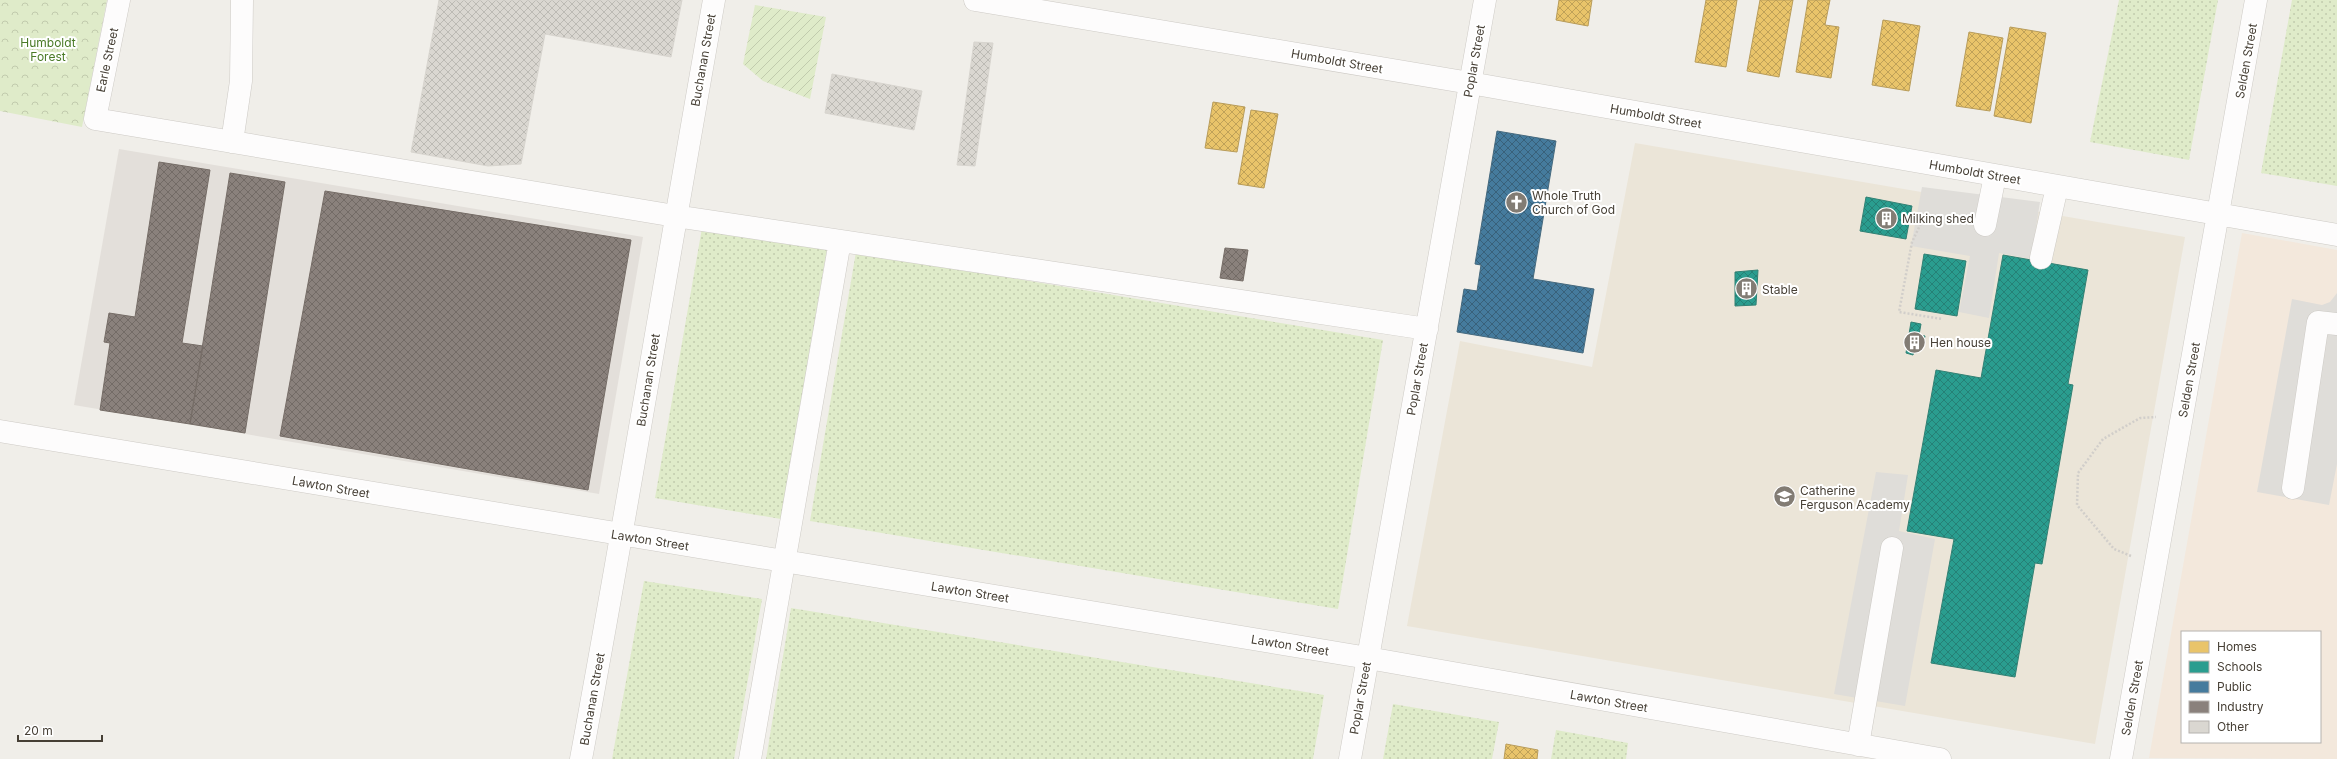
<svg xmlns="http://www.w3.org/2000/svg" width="2337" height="759" font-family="Inter,sans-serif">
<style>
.commercial{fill:#f3e8dc;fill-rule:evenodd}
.industrial{fill:#e3dfda}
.education{fill:#ebe5d8}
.grass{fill:url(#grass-dots)}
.forest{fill:url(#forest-crowns)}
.garden{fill:url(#garden-furrows)}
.parking{fill:#dfddd9}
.homes{fill:url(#homes-cross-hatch);stroke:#b89c5a}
.schools{fill:url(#schools-cross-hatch);stroke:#328174}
.public{fill:url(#public-cross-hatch);stroke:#45697e}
.industry{fill:url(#industry-cross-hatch);stroke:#766d67}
.building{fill:url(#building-cross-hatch);stroke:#d8d5cf}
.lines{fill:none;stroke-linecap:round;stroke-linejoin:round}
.minor-casing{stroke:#cdcac5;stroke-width:23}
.path{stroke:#d1ceca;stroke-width:2.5;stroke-dasharray:2 2;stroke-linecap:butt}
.minor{stroke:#fdfcfc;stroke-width:22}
.labels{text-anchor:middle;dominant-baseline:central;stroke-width:4;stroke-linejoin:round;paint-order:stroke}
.park-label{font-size:12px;fill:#4a7a27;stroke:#fff}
.street-label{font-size:12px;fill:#463f35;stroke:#fff}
.poi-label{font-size:12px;fill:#463f35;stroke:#fff;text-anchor:start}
</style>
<defs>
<pattern id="grass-dots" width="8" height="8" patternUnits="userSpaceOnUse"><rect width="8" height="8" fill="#dfebc9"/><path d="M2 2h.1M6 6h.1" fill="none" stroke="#c1cbad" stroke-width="1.8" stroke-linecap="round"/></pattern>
<pattern id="forest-crowns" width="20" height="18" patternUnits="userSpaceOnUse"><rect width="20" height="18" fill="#dfebc9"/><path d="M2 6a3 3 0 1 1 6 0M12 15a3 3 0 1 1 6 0" fill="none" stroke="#c1cbad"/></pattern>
<pattern id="garden-furrows" width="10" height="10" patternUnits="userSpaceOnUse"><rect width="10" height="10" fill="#dfebc9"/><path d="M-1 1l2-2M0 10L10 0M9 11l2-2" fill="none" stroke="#c1cbad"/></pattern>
<pattern id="homes-cross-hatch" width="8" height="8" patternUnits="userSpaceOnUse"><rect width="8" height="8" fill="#e9c46a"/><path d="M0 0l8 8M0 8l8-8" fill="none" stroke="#bfa158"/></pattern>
<pattern id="schools-cross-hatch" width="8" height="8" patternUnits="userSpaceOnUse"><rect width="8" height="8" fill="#2a9d8f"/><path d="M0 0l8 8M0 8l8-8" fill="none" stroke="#268176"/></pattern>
<pattern id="public-cross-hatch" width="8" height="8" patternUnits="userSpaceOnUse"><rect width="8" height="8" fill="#457b9d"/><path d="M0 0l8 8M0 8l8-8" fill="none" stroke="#39617a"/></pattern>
<pattern id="industry-cross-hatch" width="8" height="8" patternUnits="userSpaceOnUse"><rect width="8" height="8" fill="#8a817c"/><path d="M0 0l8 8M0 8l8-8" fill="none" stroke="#736b66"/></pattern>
<pattern id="building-cross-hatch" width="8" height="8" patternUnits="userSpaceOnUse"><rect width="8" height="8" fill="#dad7d1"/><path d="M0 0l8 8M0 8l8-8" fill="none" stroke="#bcbab4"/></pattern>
</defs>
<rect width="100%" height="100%" fill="#f0eee9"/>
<!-- commercial -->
<path class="commercial" d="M2242,233L2337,250V759L2149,758ZM2182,632H2320V742H2182Z"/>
<!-- industrial -->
<path class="industrial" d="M119,149L643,237L599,494L74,405Z"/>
<!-- education -->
<path class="education" d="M1635,143L2185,237L2095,744L1407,626L1460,341L1592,367Z"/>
<!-- grass -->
<path class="grass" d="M2119,0H2218L2189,160L2090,142Z
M2292,0H2337V186L2261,173Z
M702,228L827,249L781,519L655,498Z
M856,252L1383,340L1338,609L810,521Z
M644,581L762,599L734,759H612Z
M791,608L1324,695L1313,759H766Z
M1393,704L1499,722L1492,759H1383Z
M1556,730L1628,743L1626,759H1551Z"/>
<!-- forest -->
<path class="forest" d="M0,0H107L82,127L0,111Z"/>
<!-- garden -->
<path class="garden" d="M755,5L826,17L810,99L763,81L743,64Z"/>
<!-- parking -->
<path class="parking" d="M1922,187L2040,202L2031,259L1999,253L1989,318L1959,312L1970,256L1911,246Z
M2337,293V464L2329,505L2257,492L2292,299L2322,305L2330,302Z
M1876,472L1908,475L1899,531L1935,539L1905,706L1834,694Z"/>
<!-- homes -->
<path class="homes" d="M1559,0H1592L1588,26L1556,20Z
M1706,0H1737L1726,67L1695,62Z
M1760,0H1793L1779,77L1747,71Z
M1808,0H1830L1825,25L1839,27L1831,78L1796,72Z
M1883,20L1920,26L1909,91L1872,85Z
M2010,27L2046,33L2031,123L1994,116Z
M1969,32L2003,38L1990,111L1956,106Z
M1213,102L1245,107L1237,152L1205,148Z
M1251,110L1278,114L1264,188L1238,184Z
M1506,744L1538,750L1537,759H1504Z"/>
<!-- schools -->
<path class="schools" d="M1866,197L1912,206L1906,239L1860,231Z
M1924,254L1966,261L1957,316L1915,309Z
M2003,255L2088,270L2068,384L2073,385L2042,564L2035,563L2015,677L1931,663L1954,539L1907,531L1936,370L1981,378Z
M1758,270L1756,305L1735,306V272Z
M1911,322L1921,324L1919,335L1925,336L1922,349L1915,347L1913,355L1906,353Z"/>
<!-- public -->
<path class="public" d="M1497,131L1556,141L1533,279L1594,289L1583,353L1457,332L1464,289L1477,291L1481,265L1475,264Z"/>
<!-- industry -->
<path class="industry" d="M159,162L210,170L182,343L203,346L190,424L100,410L110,343L104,342L109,313L135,317Z
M230,173L285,182L245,433L190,424Z
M325,191L631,240L588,490L280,436Z
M1225,248L1248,250L1243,281L1220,278Z"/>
<!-- building -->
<path class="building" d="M439,0H682L671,57L545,34L521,164L488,166L411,152Z
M974,42L993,43L975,166L957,165Z
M832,74L922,91L914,130L825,113Z"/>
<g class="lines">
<defs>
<path id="minor" d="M119,0L95,119L675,216L1427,329
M975,0L1470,83L2337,235
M232,142L241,81L242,0
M1985,225L1995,176
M2041,258L2057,187
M0,431L1368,658L1940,759
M2293,488L2318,322L2337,324
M1858,745L1892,548
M581,759C628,506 669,253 714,0
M750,759L840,241
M1350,759L1485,0
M2121,759L2256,0"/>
</defs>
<!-- minor casing -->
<use href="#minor" class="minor-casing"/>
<!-- path -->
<path class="path" d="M1926,213L1912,242L1899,312L1942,319
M2131,556L2114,549L2077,505L2078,473L2103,439L2140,418L2156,417"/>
<!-- minor -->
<use href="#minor" class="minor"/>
</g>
<!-- icons -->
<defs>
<symbol id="church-disc" viewBox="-11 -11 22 22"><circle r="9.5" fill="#827c74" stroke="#fff"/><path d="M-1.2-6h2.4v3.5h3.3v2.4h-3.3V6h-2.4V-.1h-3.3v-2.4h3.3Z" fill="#fff"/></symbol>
<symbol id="building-disc" viewBox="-11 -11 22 22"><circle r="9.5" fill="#827c74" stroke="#fff"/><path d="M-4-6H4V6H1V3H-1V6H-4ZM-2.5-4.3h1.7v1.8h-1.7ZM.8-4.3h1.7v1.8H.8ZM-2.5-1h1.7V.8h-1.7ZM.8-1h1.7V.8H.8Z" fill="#fff"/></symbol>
<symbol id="school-disc" viewBox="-11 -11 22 22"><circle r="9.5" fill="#827c74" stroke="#fff"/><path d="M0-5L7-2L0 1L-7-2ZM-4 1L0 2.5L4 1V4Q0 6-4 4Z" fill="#fff"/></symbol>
</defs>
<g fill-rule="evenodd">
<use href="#church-disc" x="1504" y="190" width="25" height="25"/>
<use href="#building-disc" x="1874" y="206" width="25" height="25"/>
<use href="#building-disc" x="1734" y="276" width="25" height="25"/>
<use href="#building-disc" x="1902" y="330" width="25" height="25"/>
<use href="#school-disc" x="1772" y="484" width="25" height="25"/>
</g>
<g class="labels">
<!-- park labels -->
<g class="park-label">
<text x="48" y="42">Humboldt<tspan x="48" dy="14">Forest</tspan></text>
</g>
<!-- street labels -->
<g class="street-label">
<text transform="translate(107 60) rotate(-78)">Earle Street</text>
<text transform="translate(703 60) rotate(-80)">Buchanan Street</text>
<text transform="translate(1337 61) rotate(10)">Humboldt Street</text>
<text transform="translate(1474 61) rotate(-80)">Poplar Street</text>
<text transform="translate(2246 61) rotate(-80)">Selden Street</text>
<text transform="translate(1656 116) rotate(10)">Humboldt Street</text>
<text transform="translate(1975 172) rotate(10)">Humboldt Street</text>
<text transform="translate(1417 379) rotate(-80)">Poplar Street</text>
<text transform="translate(648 380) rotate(-81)">Buchanan Street</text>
<text transform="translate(2189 380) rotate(-80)">Selden Street</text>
<text transform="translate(331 487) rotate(10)">Lawton Street</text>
<text transform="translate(650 540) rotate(9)">Lawton Street</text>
<text transform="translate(970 592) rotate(9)">Lawton Street</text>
<text transform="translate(1290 645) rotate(9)">Lawton Street</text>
<text transform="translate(1360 698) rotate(-80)">Poplar Street</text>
<text transform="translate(2132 698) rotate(-80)">Selden Street</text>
<text transform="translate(592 699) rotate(-80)">Buchanan Street</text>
<text transform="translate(1609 701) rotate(10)">Lawton Street</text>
</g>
<!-- poi labels -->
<g class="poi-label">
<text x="1532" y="195">Whole Truth<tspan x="1532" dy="14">Church of God</tspan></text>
<text x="1902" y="218">Milking shed</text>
<text x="1762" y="289">Stable</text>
<text x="1930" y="342">Hen house</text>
<text x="1800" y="490">Catherine<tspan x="1800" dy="14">Ferguson Academy</tspan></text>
</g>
</g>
<!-- legend -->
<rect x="2181" y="631" width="140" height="112" fill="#ffffff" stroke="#b5b2ae"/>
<rect x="2189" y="641" width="20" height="12" fill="#e9c46a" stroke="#b5b2ae"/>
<text x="2217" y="651" font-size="12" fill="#463f35">Homes</text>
<rect x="2189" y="661" width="20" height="12" fill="#2a9d8f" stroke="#b5b2ae"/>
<text x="2217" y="671" font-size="12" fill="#463f35">Schools</text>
<rect x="2189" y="681" width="20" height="12" fill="#457b9d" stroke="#b5b2ae"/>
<text x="2217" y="691" font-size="12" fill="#463f35">Public</text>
<rect x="2189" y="701" width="20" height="12" fill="#8a817c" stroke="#b5b2ae"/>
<text x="2217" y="711" font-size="12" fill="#463f35">Industry</text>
<rect x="2189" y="721" width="20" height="12" fill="#dad7d1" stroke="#b5b2ae"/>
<text x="2217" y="731" font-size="12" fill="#463f35">Other</text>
<!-- scale -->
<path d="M18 735v6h84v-6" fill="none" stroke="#463f35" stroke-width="2"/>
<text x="24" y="735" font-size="12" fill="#463f35" stroke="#ffffff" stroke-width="3" paint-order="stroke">20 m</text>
</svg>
